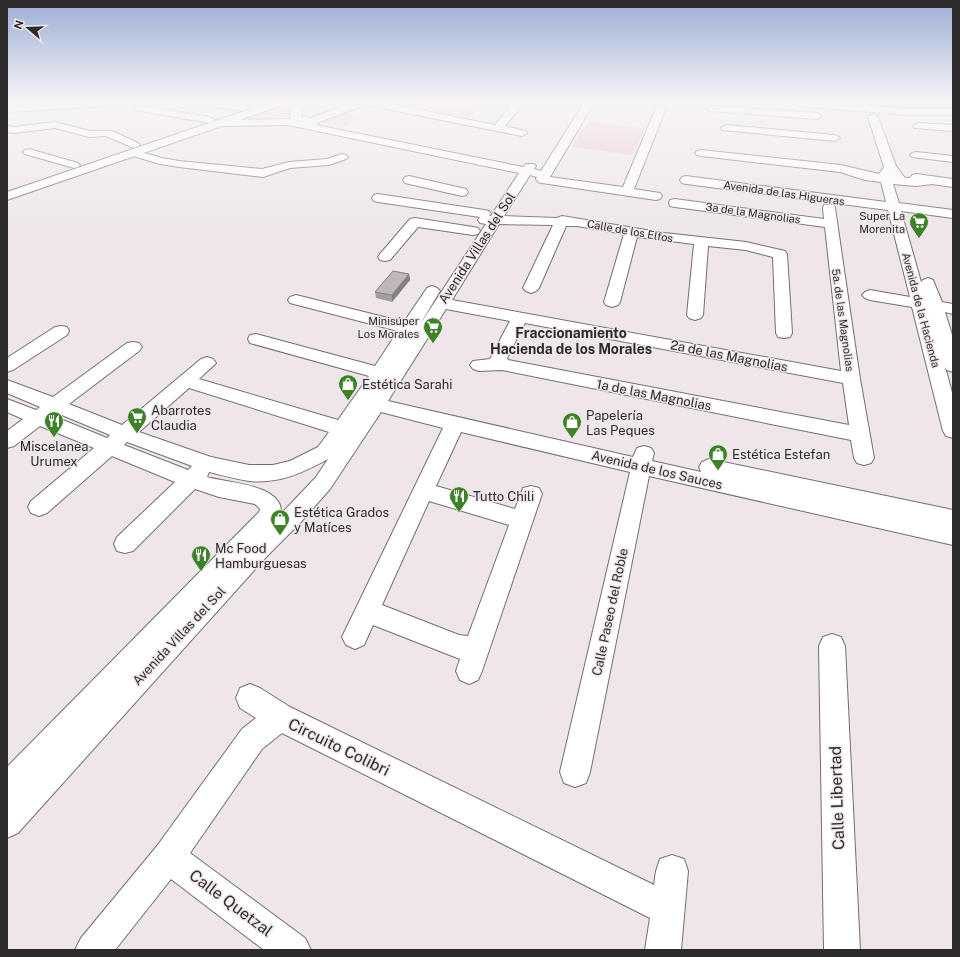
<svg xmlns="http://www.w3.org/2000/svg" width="960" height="957" font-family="'Public Sans',sans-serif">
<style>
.green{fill:#e5c7d4}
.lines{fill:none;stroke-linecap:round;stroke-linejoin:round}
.canal{fill:#c9a4b5;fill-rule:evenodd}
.minor-casing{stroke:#756e71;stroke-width:2}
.major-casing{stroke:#756e71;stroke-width:2}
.minor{fill:#fff;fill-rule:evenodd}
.major{fill:#fff;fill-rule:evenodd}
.wall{fill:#a39da0}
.shaded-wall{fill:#857f82}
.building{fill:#beb6ba;stroke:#857f82}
.labels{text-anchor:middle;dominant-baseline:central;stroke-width:3;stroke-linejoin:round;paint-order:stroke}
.far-street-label{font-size:11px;fill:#2e2b2c;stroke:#eee6ea}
.far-poi-label{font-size:11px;fill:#2e2b2c;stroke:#eee6ea;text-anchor:end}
.street-label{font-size:13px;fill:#2e2b2c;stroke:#eee6ea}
.poi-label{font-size:13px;fill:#2e2b2c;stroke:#eee6ea;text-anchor:start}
.neighbourhood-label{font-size:14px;font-weight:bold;fill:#2e2b2c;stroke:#eee6ea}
.near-street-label{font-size:16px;fill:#2e2b2c;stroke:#eee6ea}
</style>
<rect width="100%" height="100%" fill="#eee6ea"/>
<!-- green -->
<path class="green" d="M293,103L288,118L245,120Z
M414,103H483L469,119L392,104Z
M346,114L362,117L346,126L325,122Z
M588,122L645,128L632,155L572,147Z"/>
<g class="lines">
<!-- canal -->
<path class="canal" d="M7,103H39L36,105L7,107Z
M863,103H953V107L899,108L866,105Z"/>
<defs>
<path id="minor" d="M51,103H112L107,106L7,112V106Z
M177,103H232L248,106L249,108L244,111L223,108L181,107L178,106Z
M294,103H304L301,116L310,118L352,103H386L495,125L513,103H524L505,126L526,131L527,133L522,136L366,105L319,122L316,125L523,167L526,164H534L536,166L534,169L541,171L584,103H594L550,177L623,187L658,103H668L634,189L660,193L662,196L660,199L656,200L542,183L538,182L536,179L537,177L530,175L504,216L557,218L562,216L664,233L746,242L785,251L787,254L792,333L790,337L784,338L778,337L776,333L773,257L746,250L708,246L703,315L701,318L695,320L689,318L687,315L694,244L637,237L620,302L618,305L612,307L606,305L604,302L624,234L577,226H566L539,288L536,291L531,293L526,291L523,288L553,225L499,224L452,300L841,371L825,227L675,207L670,206L669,203L670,200L675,199L824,219L823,208L824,205H834L835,208L860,379L874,458L871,463L864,465L857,463L854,458L851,440L502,370L479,371L473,369L470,365L473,361L490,359L510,321L446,309L388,401L633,457L637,448L644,446L651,448L654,453L652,461L701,472L699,467L702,462L709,459L953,510V545L649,476L590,772L586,783L575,787L564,783L560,772L630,472L461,432L436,486L515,509L523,488L531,486L539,488L542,494L482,671L478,680L469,684L460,680L456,671L460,659L373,625L364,645L355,649L346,645L342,637L443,428L381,412L330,489L300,523L268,555L18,833L7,838V767L259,512L260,509L255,504L219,497L195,489L133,551L125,553L117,551L114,544L117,537L175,482L112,456L47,513L39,516L31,513L28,507L31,501L94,448L40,426L14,446L7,448V431L23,419L7,412V399L36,410L40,407L7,393V380L53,397L127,343L133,342L139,343L142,347L139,351L69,404L122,425L201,359L207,357L213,359L216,363L199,379L338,420L369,376L250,343L248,339L250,335L256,334L375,366L398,331L290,303L288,300L290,297L296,295L404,322L427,288L432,286L437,288L440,291L419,326L486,224L480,223L478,220L480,217L378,202L374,201L372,198L374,195L378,194L484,210L489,211L491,214L489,216H491L519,173L288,125L222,126L217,123L222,120L291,119L290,118ZM525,323L843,383L849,425L508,360L507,358ZM189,388L329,432L318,447L290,461L273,465H249L211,457L139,432ZM57,413L110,435L107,438L53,416ZM127,442L192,466L188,470L124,445ZM328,459L316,477L281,514C284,484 227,483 207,477L209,472C222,475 236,479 249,481C278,484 303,473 328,459ZM429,501L509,525L468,636L459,635L382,605Z
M793,103H838L906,109H953V115H906L798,106Z
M139,105L210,117L215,120L210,123L135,110L134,108Z
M713,106L817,113L822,116L817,119L709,111L708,109L709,107Z
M873,114L878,117L896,166L905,178H910L912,175L916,174L953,179V187L932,184L916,186L893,184L899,203L953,210V218L901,211L921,282L923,280L928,278L933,280L942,302L953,304V314L945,312L953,338V372L947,370L945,367L953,396V438L946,436L943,431L912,307L870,300L865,298L862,295L865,292L870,290L910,297L888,210L686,184L682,183L680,180L682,177L686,176L886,202L881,182L865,180L840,172L701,156L697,155L695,153L697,151L701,150L841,165L879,174L884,167L868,117Z
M55,122L90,131H112L138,143L140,145L134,148L106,136L89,137L55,128L14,133L7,132V126L14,127Z
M918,123L953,125V131L914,128L913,126Z
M726,125L835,135L840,138L835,141L722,130L721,128Z
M29,149L78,163L80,165L78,167L74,168L25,154L23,152L25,150Z
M134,150L162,158L179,161L262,169L289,162L327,159L342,154L346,155L348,157L346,159L329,165L290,168L263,177L179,167L160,164L130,155L128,153L130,151Z
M916,152L953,156V162L912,157L910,155L912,153Z
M409,176L466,189L468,192L466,195L462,196L405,183L403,180L405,177Z
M415,218L473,227L478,228L480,231L478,234L473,235L418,227L390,260L385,261L380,260L378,257L380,254L410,219Z
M61,326L67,327L69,331L67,335L13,370L7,372V358L55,327Z
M832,634L841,637L845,646L860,950H824L819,646L823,637Z
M250,684L260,688L290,707L654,885L656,871L660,859L672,855L684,859L688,871L681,950H645L650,918L282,733L262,749L190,853L305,938L311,950H264L171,879L115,950H75L81,938L157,846L242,729L256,718L240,708L236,698L240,688Z"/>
<path id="major" d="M268,103H284L283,105L7,200V192Z"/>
</defs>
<!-- minor casing -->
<use href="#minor" class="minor-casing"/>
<!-- major casing -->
<use href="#major" class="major-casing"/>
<!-- minor -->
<use href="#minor" class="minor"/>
<!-- major -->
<use href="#major" class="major"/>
</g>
<!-- wall -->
<path class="wall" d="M409,274L410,280L392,302L376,298L375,292Z"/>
<!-- shaded-wall -->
<path class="shaded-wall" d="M409,274L410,280L392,302V295Z"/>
<!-- building -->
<path class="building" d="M393,271L409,274L392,295L375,292Z"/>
<!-- sky -->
<linearGradient id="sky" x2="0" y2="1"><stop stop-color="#9baed4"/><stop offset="0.43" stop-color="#f7f4f6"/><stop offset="1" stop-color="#f7f4f6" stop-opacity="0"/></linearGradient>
<rect width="960" height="237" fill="url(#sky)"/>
<!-- icons -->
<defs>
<symbol id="supermarket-pin" viewBox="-11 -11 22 30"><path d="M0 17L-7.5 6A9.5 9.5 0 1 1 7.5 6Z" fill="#3c8226" stroke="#eee6ea"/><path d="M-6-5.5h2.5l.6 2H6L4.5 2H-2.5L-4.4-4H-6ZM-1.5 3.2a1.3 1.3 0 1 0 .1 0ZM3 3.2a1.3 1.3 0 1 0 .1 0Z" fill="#fff"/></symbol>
<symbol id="shop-pin" viewBox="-11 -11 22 30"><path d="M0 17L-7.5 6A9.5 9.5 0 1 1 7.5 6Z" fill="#3c8226" stroke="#eee6ea"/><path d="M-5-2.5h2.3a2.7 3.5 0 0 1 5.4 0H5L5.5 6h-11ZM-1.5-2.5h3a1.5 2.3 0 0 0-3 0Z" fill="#fff"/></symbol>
<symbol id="restaurant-pin" viewBox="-11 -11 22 30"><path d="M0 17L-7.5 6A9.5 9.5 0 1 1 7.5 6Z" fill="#3c8226" stroke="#eee6ea"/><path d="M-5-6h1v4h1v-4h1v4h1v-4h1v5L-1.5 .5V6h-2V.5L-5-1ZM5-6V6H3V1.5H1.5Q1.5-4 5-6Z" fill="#fff"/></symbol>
</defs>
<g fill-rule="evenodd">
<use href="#supermarket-pin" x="908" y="211" width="22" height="30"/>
<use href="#supermarket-pin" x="422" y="316" width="22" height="30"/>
<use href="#shop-pin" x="337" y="373" width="22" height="30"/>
<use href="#supermarket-pin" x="126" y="406" width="22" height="30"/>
<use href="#restaurant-pin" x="43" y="410" width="22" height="30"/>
<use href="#shop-pin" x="561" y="411" width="22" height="30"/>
<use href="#shop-pin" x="707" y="443" width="22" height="30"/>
<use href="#restaurant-pin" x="448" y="485" width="22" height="30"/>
<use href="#shop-pin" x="269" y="508" width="22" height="30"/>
<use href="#restaurant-pin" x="190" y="544" width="22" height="30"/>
</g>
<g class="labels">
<!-- far-street labels -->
<g class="far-street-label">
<text transform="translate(784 193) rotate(8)">Avenida de las Higueras</text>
<text transform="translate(753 213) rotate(8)">3a de la Magnolias</text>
<text transform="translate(630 231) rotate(10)">Calle de los Elfos</text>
<text transform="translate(921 310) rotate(75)">Avenida de la Hacienda</text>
<text transform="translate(843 320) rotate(82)">5a. de las Magnolias</text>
</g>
<!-- far-poi labels -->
<g class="far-poi-label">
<text x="905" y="216">Super La<tspan x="905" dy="13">Morenita</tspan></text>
<text x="419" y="321">Minisúper<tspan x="419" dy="13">Los Morales</tspan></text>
</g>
<!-- street labels -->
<g class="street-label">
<text transform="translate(477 248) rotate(-57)">Avenida Villas del Sol</text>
<text transform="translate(729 356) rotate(11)">2a de las Magnolias</text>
<text transform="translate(654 395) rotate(11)">1a de las Magnolias</text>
<text transform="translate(657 470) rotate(13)">Avenida de los Sauces</text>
<text transform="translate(610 612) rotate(-78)">Calle Paseo del Roble</text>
<text transform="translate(179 636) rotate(-47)">Avenida Villas del Sol</text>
</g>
<!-- poi labels -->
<g class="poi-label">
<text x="362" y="384">Estética Sarahi</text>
<text x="151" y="410">Abarrotes<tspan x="151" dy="15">Claudia</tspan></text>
<text x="586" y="415">Papelería<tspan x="586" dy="15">Las Peques</tspan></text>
<text x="54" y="446" text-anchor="middle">Miscelanea<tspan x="54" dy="15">Urumex</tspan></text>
<text x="732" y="454">Estética Estefan</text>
<text x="473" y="496">Tutto Chili</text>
<text x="294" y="512">Estética Grados<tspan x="294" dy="15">y Matíces</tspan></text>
<text x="215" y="548">Mc Food<tspan x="215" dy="15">Hamburguesas</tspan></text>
</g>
<!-- neighbourhood labels -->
<g class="neighbourhood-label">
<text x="571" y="333">Fraccionamiento<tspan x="571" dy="16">Hacienda de los Morales</tspan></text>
</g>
<!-- near-street labels -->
<g class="near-street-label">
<text transform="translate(339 747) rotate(26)">Circuito Colibri</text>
<text transform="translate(837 798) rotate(-92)">Calle Libertad</text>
<text transform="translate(231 903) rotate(37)">Calle Quetzal</text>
</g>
</g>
<!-- border -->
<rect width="960" height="957" fill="none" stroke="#2e2b2c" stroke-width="16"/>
<!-- north arrow -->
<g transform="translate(28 28) rotate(289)" stroke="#eee6ea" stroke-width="3" paint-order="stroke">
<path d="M0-3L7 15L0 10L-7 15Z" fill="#2e2b2c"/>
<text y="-6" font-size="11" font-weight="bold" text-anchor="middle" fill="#2e2b2c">N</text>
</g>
</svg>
